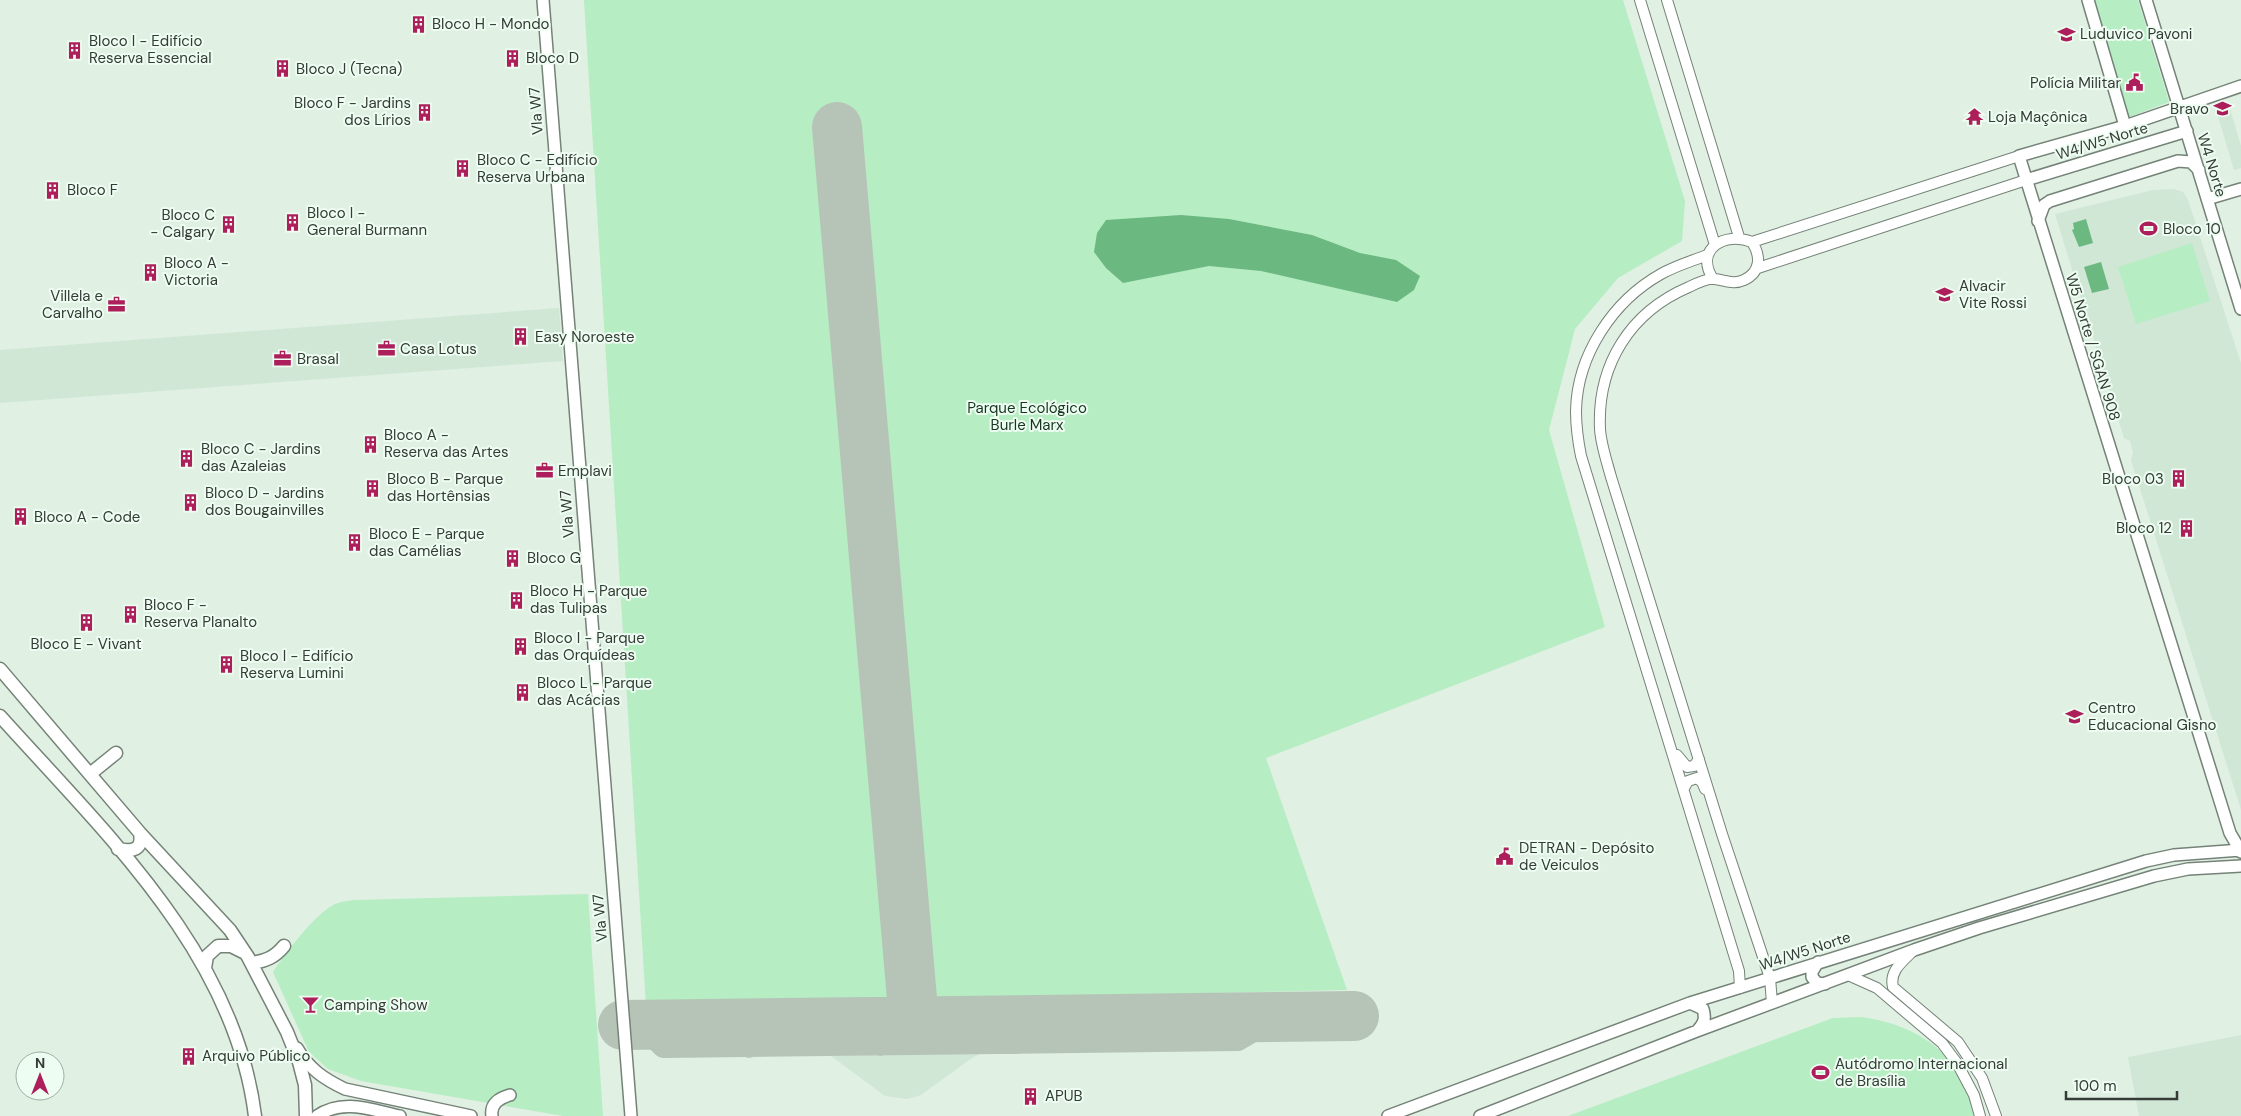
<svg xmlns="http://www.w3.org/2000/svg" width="2241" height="1116" font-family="'DM Sans',sans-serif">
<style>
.built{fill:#d0e7d5}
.green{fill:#b6edc3}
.water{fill:#6cb881}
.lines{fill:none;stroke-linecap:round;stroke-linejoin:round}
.taxiway{stroke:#b6c4b8;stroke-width:20}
.runway{stroke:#b6c4b8;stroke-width:50}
.tertiary-casing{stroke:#748277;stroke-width:12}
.secondary-casing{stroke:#748277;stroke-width:14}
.primary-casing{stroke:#748277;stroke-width:15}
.tertiary{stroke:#fff;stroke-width:10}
.secondary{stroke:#fff;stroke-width:11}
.primary{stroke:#fff;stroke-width:12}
.labels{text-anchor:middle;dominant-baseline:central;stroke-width:4;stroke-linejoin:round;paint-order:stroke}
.poi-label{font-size:15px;fill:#353b36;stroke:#edfdf1;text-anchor:start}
.street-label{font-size:15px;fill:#353b36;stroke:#edfdf1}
.park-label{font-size:15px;fill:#163620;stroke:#edfdf1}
</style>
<rect width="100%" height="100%" fill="#e0f0e3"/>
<!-- built -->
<path class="built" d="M2228,102L2241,146V168L2234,170L2215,106Z
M2174,189L2183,192L2188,200L2241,363V810L2131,460L2133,453L2130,441L2124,438L2055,214L2153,190Z
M559,308L563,361L0,403V350Z
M2241,1035V1116H2139L2128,1057Z
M1010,1044L990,1049L972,1058L921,1095L907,1099L885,1096L819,1047Z"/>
<!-- green -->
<path class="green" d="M584,0H1623L1685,201L1682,241L1618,278L1575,329L1549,430L1605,627L1266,758L1347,990L646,1006Z
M2093,0H2138L2169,102L2129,117Z
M2192,243L2210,301L2136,324L2118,267Z
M588,894L603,1116H563L361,1081L328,1069L309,1052L273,972C285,954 318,909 338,903C343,901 349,901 354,900Z
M1862,1017C1906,1024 1943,1041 1964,1083C1969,1093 1971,1105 1975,1116H1568L1833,1018Z"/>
<!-- water -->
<path class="water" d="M1181,215L1229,219L1312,235L1360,253L1396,260L1420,276L1414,290L1397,302L1261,271L1209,266L1123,283L1106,268L1094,252L1097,233L1106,220Z
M2086,219L2093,243L2079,247L2072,230L2074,229L2073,223Z
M2101,262L2109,289L2092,293L2084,267Z"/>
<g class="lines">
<!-- taxiway -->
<path class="taxiway" d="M1226,1017C1235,1023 1238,1026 1237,1037L1230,1041
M1160,1018L1167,1025L1165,1038L1160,1042
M1015,1020C1023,1029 1025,1034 1018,1044
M932,1021L950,1045
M733,1024L739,1038L749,1048
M649,1025L652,1037L663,1048L1238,1041L1279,1017
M881,1046L894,1022"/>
<!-- runway -->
<path class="runway" d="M837,127L914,1022
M623,1025L1354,1016"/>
<defs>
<path id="tertiary" d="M1640,0L1715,245
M1667,0L1739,237
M1752,242L2019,156
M1707,255C1692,261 1675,266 1661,274C1613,301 1577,355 1576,411C1576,426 1578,441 1581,456L1739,971L1740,988
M1758,268L2026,180
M1713,279C1694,249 1725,231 1752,242C1761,256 1761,272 1744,280C1733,285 1725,280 1714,279C1708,278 1695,284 1689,287C1630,312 1597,365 1600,429C1601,445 1607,462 1611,477L1722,834L1770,978L1772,1003
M1677,755L1687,767L1694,766L1699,759
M1684,788L1688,781L1697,778L1702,782L1705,789
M1913,951C1903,961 1889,971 1893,987L1958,1042L1982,1078L1996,1116
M1848,975L1877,988L1942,1043L1957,1063L1974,1095L1980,1116"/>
<path id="secondary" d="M543,0L631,1116
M2088,0L2125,126
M2146,0L2241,309
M2241,86L2125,126L2019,156L2230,833L2241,852
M2026,180L2187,131
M2207,199L2241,189
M2038,221L2044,205L2050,201L2178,161L2191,162L2199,170
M1818,962L1812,972V977L1817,983L1825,984
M1690,1003L1703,1009C1706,1019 1704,1023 1697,1031
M297,1048C309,1069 324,1079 345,1089L471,1116
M317,1116C343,1098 372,1110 400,1116
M492,1116C490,1104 499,1098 510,1095
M1388,1116L1690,1003L2146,861L2174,855L2241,850
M1480,1116L1697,1031L1914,950L1979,928L2154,876L2188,869L2241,866"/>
<path id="primary" d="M0,669L140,833L230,930L248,957L287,1032L299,1062L305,1085L306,1116
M0,716C104,832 235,953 255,1116
M90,774L116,753
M118,849C133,852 143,850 140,833
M252,963C266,961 275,957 284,946
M205,968L207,956L218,946H231L245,953"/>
</defs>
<!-- tertiary casing -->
<use href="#tertiary" class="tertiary-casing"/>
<!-- secondary casing -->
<use href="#secondary" class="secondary-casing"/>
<!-- primary casing -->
<use href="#primary" class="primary-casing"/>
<!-- tertiary -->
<use href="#tertiary" class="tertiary"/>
<!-- secondary -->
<use href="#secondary" class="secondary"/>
<!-- primary -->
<use href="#primary" class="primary"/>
</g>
<!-- icons -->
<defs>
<symbol id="building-bare" viewBox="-9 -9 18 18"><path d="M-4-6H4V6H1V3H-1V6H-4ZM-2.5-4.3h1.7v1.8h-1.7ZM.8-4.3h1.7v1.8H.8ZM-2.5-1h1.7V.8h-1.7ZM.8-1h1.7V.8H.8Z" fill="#ac1f5b" stroke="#edfdf1" stroke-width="2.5" paint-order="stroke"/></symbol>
<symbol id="school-bare" viewBox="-9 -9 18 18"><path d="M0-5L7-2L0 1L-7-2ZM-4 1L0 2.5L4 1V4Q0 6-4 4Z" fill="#ac1f5b" stroke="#edfdf1" stroke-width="2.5" paint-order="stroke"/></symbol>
<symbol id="civic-bare" viewBox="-9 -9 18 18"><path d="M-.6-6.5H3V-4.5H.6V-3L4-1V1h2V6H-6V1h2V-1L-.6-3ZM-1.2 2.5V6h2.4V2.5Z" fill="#ac1f5b" stroke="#edfdf1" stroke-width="2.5" paint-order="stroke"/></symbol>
<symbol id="temple-bare" viewBox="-9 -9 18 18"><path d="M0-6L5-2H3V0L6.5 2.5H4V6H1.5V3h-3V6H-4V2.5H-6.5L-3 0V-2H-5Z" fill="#ac1f5b" stroke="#edfdf1" stroke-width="2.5" paint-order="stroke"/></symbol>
<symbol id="stadium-bare" viewBox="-9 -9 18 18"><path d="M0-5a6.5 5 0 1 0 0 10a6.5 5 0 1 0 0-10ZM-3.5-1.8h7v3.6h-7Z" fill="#ac1f5b" stroke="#edfdf1" stroke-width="2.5" paint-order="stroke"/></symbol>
<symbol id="office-bare" viewBox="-9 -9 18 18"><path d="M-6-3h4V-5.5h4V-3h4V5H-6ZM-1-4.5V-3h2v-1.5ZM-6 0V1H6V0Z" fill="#ac1f5b" stroke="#edfdf1" stroke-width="2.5" paint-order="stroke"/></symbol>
<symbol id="bar-bare" viewBox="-9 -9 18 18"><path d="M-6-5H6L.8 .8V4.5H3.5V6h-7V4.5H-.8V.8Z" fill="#ac1f5b" stroke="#edfdf1" stroke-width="2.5" paint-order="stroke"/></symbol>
</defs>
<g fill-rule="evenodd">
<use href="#building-bare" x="406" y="12" width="25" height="25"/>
<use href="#school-bare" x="2054" y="22" width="25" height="25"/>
<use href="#building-bare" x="62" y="38" width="25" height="25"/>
<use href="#building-bare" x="500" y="46" width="25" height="25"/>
<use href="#building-bare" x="270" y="56" width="25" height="25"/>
<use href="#civic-bare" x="2122" y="70" width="25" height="25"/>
<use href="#school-bare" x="2210" y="96" width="25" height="25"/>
<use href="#building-bare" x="412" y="100" width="25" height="25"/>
<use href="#temple-bare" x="1962" y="104" width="25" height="25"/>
<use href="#building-bare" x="450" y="156" width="25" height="25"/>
<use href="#building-bare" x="40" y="178" width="25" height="25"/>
<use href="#building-bare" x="280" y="210" width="25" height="25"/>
<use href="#building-bare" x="216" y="212" width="25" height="25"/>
<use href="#stadium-bare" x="2136" y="216" width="25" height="25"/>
<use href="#building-bare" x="138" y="260" width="25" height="25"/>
<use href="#school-bare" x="1932" y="282" width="25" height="25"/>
<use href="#office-bare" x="104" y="292" width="25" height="25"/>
<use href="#building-bare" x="508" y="324" width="25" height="25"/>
<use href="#office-bare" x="374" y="336" width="25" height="25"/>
<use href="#office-bare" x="270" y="346" width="25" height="25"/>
<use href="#building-bare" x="358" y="432" width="25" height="25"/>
<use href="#building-bare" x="174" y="446" width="25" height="25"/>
<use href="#office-bare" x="532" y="458" width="25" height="25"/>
<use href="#building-bare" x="2166" y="466" width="25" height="25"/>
<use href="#building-bare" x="360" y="476" width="25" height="25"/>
<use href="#building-bare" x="178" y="490" width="25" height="25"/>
<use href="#building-bare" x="8" y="504" width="25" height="25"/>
<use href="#building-bare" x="2174" y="516" width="25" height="25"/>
<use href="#building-bare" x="342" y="530" width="25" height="25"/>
<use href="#building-bare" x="500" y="546" width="25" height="25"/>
<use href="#building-bare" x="504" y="588" width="25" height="25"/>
<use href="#building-bare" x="118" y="602" width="25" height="25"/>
<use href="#building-bare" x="74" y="610" width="25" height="25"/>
<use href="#building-bare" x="508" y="634" width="25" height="25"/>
<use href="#building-bare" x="214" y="652" width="25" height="25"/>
<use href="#building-bare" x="510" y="680" width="25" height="25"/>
<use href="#school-bare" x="2062" y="704" width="25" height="25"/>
<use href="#civic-bare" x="1492" y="844" width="25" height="25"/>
<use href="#bar-bare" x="298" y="992" width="25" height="25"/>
<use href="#building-bare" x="176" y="1044" width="25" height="25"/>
<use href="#stadium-bare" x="1808" y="1060" width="25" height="25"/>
<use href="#building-bare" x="1018" y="1084" width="25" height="25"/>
</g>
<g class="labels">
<!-- poi labels -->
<g class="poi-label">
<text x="432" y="24">Bloco H - Mondo</text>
<text x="2080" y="34">Luduvico Pavoni</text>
<text x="89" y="41">Bloco I - Edifício<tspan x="89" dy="17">Reserva Essencial</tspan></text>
<text x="526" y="58">Bloco D</text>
<text x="296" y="69">Bloco J (Tecna)</text>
<text x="2121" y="83" text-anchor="end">Polícia Militar</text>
<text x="411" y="103" text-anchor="end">Bloco F - Jardins<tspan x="411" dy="17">dos Lírios</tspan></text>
<text x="2209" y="109" text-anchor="end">Bravo</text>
<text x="1988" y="117">Loja Maçônica</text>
<text x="477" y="160">Bloco C - Edifício<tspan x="477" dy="17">Reserva Urbana</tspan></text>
<text x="67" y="190">Bloco F</text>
<text x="307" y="213">Bloco I -<tspan x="307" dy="17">General Burmann</tspan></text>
<text x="215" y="215" text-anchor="end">Bloco C<tspan x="215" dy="17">- Calgary</tspan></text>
<text x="2163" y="229">Bloco 10</text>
<text x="164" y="263">Bloco A -<tspan x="164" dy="17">Victoria</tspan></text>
<text x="1959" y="286">Alvacir<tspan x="1959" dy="17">Vite Rossi</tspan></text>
<text x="103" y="296" text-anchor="end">Villela e<tspan x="103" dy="17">Carvalho</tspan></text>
<text x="535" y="337">Easy Noroeste</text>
<text x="400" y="349">Casa Lotus</text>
<text x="297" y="359">Brasal</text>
<text x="384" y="435">Bloco A -<tspan x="384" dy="17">Reserva das Artes</tspan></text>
<text x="201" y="449">Bloco C - Jardins<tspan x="201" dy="17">das Azaleias</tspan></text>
<text x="558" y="471">Emplavi</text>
<text x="387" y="479">Bloco B - Parque<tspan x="387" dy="17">das Hortênsias</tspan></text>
<text x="2164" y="479" text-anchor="end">Bloco 03</text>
<text x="205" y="493">Bloco D - Jardins<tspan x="205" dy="17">dos Bougainvilles</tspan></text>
<text x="34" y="517">Bloco A - Code</text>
<text x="2172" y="528" text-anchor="end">Bloco 12</text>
<text x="369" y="534">Bloco E - Parque<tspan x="369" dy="17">das Camélias</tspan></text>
<text x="527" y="558">Bloco G</text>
<text x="530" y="591">Bloco H - Parque<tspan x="530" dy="17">das Tulipas</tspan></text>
<text x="144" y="605">Bloco F -<tspan x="144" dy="17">Reserva Planalto</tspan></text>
<text x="534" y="638">Bloco I - Parque<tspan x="534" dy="17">das Orquídeas</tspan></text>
<text x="86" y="644" text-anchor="middle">Bloco E - Vivant</text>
<text x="240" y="656">Bloco I - Edifício<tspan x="240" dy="17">Reserva Lumini</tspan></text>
<text x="537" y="683">Bloco L - Parque<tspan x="537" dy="17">das Acácias</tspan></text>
<text x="2088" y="708">Centro<tspan x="2088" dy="17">Educacional Gisno</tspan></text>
<text x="1519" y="848">DETRAN - Depósito<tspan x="1519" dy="17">de Veiculos</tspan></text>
<text x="324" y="1005">Camping Show</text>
<text x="202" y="1056">Arquivo Público</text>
<text x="1835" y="1064">Autódromo Internacional<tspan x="1835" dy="17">de Brasília</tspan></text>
<text x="1045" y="1096">APUB</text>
</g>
<!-- street labels -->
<g class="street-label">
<text transform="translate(536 111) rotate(-94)">Vla W7</text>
<text transform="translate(2102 141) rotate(-17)">W4/W5 Norte</text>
<text transform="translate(2212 165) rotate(73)">W4 Norte</text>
<text transform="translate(2093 347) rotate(73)">W5 Norte / SGAN 908</text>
<text transform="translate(567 514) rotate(-94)">Vla W7</text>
<text transform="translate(600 918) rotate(-95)">Vla W7</text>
<text transform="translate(1805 951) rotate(-18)">W4/W5 Norte</text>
</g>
<!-- park labels -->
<g class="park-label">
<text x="1027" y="408">Parque Ecológico<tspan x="1027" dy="17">Burle Marx</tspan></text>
</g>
</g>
<!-- north arrow -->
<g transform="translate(40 1076)"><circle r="24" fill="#edfdf1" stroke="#a3afa6"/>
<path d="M0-4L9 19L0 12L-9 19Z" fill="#ac1f5b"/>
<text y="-8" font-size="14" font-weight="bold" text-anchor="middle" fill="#353b36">N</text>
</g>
<!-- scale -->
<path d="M2066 1091v8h111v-8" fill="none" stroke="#353b36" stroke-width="2.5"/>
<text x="2074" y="1091" font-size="15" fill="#353b36" stroke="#edfdf1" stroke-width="4" paint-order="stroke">100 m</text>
</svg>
